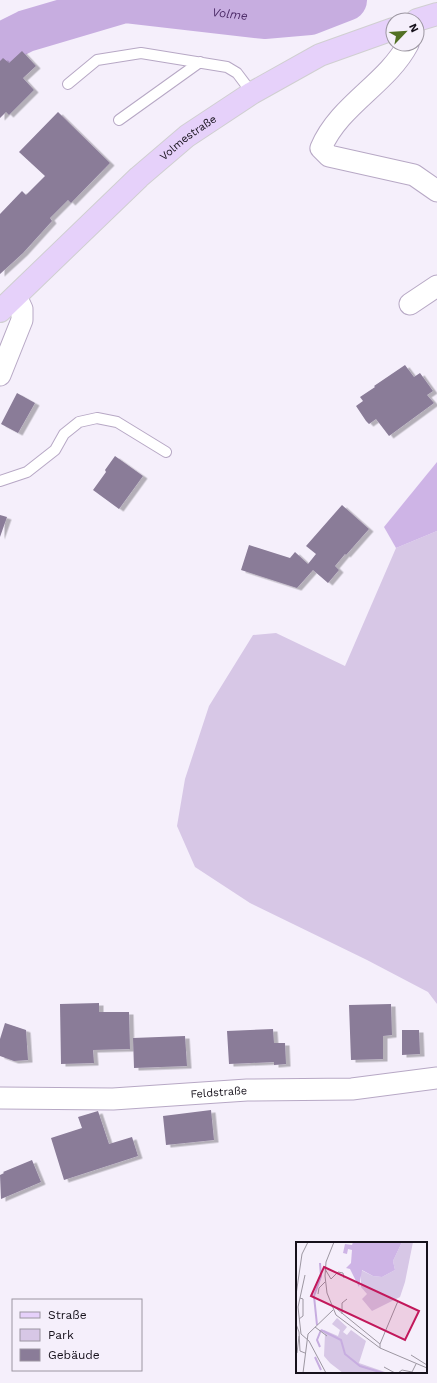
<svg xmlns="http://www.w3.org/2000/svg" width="437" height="1383" font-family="'Work Sans',sans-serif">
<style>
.green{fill:#d7c7e6}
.forest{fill:#ceb4e6}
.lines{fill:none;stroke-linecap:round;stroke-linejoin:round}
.river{stroke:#c7ade0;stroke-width:42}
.building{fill:#8a7c98;filter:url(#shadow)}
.lane-casing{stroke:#b7a8c5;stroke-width:12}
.street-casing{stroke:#b7a8c5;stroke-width:23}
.primary-casing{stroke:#d0cfd1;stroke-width:24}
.lane{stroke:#fff;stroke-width:10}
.street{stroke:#fff;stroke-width:21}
.primary{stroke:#e6d1fa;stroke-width:22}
.labels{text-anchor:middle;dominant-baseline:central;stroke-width:3.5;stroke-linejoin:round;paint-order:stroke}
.street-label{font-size:11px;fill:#16111b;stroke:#f5effb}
.water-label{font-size:12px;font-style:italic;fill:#4d2b68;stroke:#f5effb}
.inset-river{fill:none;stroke:#c7ade0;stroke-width:2}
.inset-road{fill:none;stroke:#9c96a1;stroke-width:1}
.view{fill:#c2185b;fill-opacity:0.15;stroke:#c2185b;stroke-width:2}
.inset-edge{fill:none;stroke:#16111b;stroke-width:2}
</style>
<defs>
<filter id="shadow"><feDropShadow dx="4.5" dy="2.5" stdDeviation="0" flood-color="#0004"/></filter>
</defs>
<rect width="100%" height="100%" fill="#f5effb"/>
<!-- green -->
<path class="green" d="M437,531V1004L428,992L367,960L250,903L195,867L177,826L185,779L209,706L253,635L276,633L345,666L396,548Z"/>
<!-- forest -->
<path class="forest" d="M437,462V531L396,548L384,527Z"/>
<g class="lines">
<!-- river -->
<path class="river" id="s1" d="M0,44L26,31L124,2L264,18L310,14L346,0"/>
</g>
<!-- building -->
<path class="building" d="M22,51L36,66L23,78L34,90L9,115L6,112L0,118V61L3,58L9,63Z
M58,112L110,163L71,203L68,200L50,218L52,221L23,253L0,274V214L22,191L26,195L45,176L19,152Z
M405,365L414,377L420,373L433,391L427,395L434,403L389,436L376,419L369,424L366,421L356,406L363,401L360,397L375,387L374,386Z
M17,393L35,403L18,433L1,424Z
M115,456L143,476L119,509L93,490L106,472L105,470Z
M342,505L369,529L346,555L345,554L335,566L339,570L328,583L313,570L297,588L241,570L249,545L290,558L295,552L308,564L316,554L306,546Z
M0,515L7,517L0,537Z
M99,1003V1012H129L130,1049L93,1050L94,1063L61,1064L60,1004Z
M391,1004L392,1035L383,1036V1059L351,1060L349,1005Z
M5,1023L26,1030L28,1060L14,1061L0,1056V1039Z
M273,1029L274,1043H285L286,1064L274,1065V1062L229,1064L227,1031Z
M402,1030H419L420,1054L402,1055Z
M185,1036L187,1066L134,1068L133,1038Z
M211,1110L214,1140L166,1145L163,1116Z
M98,1111L109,1144L132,1137L138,1156L64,1180L51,1138L82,1128L78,1117Z
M32,1160L41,1182L1,1199L0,1175L4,1173L3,1172Z"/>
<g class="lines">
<defs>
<path id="lane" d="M68,84L97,60L141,53L227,67L237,73L252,93
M119,120L200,62
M0,481L27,472L55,450L64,434L79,422L97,418L117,422L166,452"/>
<g id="street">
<path d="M408,44C387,84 339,105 321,148L329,156L414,175L437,191"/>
<path d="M410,304L437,286"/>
<path d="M0,375L22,320V309L16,296"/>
<path id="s2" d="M0,1098L113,1099L247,1090L352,1089L437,1078"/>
</g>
<g id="primary">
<path d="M417,20L437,14"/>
<path id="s3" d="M0,311L139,177L187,136L252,93L320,55L393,29"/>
</g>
</defs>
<!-- lane casing -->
<use href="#lane" class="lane-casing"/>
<!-- street casing -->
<use href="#street" class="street-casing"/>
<!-- primary casing -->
<use href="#primary" class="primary-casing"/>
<!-- lane -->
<use href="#lane" class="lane"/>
<!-- street -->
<use href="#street" class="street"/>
<!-- primary -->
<use href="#primary" class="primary"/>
</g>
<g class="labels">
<!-- street labels -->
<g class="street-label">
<text stroke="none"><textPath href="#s3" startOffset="256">Volmestraße</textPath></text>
<text stroke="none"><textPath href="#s2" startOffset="219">Feldstraße</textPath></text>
</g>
<!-- water labels -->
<g class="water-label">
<text stroke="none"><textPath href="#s1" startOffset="238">Volme</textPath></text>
</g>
</g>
<!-- overview -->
<g transform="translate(296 1242)">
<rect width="131" height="131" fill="#f5effb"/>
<path d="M106,0H117L109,40L104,55L76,69L66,57L71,52L65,45V28L77,34L86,35L99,28L97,19ZM41,76L51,85L47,90L51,93L55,88L70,99L63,121L92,131H47L34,121L28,114L29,92L27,90L28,88L42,94L44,88L36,82Z" fill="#d7c7e6"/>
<path d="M57,0H106L97,19L99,28L86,35L77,34L66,28L63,45L54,27L50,26L55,21L56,8L52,7L51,12L47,11L49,2L56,3Z" fill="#ceb4e6"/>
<path class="inset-river" d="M21,83L18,54L25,34L24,21M25,88L45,98L49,112L64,124L87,131M24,105L21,98L25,88M19,115L25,128"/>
<path class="inset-road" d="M38,0L30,20L29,34L31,51L40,73L84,106L131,126M29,27L35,37L42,30L47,31L48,36M9,33L2,65L5,92L13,99L30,131M22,52L23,46L29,40M0,53L6,12L12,0M36,63L84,102V106M46,72V61L51,57M3,77L7,74V57L4,56M0,82L3,90L4,109L9,111M19,85L31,94M84,102L102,59M1,111L3,94M115,113L131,123M88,125L99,131M7,131L12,92L37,68M102,131L106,128L116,130L120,122"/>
<path class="view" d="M28,25L123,69L109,98L15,54Z"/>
<rect width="131" height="131" class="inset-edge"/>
</g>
<!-- legend -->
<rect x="12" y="1299" width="130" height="72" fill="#f5effb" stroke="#9c96a1"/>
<rect x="20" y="1312" width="20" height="6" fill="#e6d1fa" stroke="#9c96a1"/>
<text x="48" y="1319" font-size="12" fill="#16111b">Straße</text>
<rect x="20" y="1329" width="20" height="12" fill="#d7c7e6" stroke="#9c96a1"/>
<text x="48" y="1339" font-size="12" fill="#16111b">Park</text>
<rect x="20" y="1349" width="20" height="12" fill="#8a7c98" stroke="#9c96a1"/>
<text x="48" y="1359" font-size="12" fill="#16111b">Gebäude</text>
<!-- north arrow -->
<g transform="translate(405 32) rotate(65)"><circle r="19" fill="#f5effb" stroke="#9c96a1"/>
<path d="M0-3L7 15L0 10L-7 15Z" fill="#527024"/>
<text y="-6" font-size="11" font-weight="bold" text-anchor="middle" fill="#16111b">N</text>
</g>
</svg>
